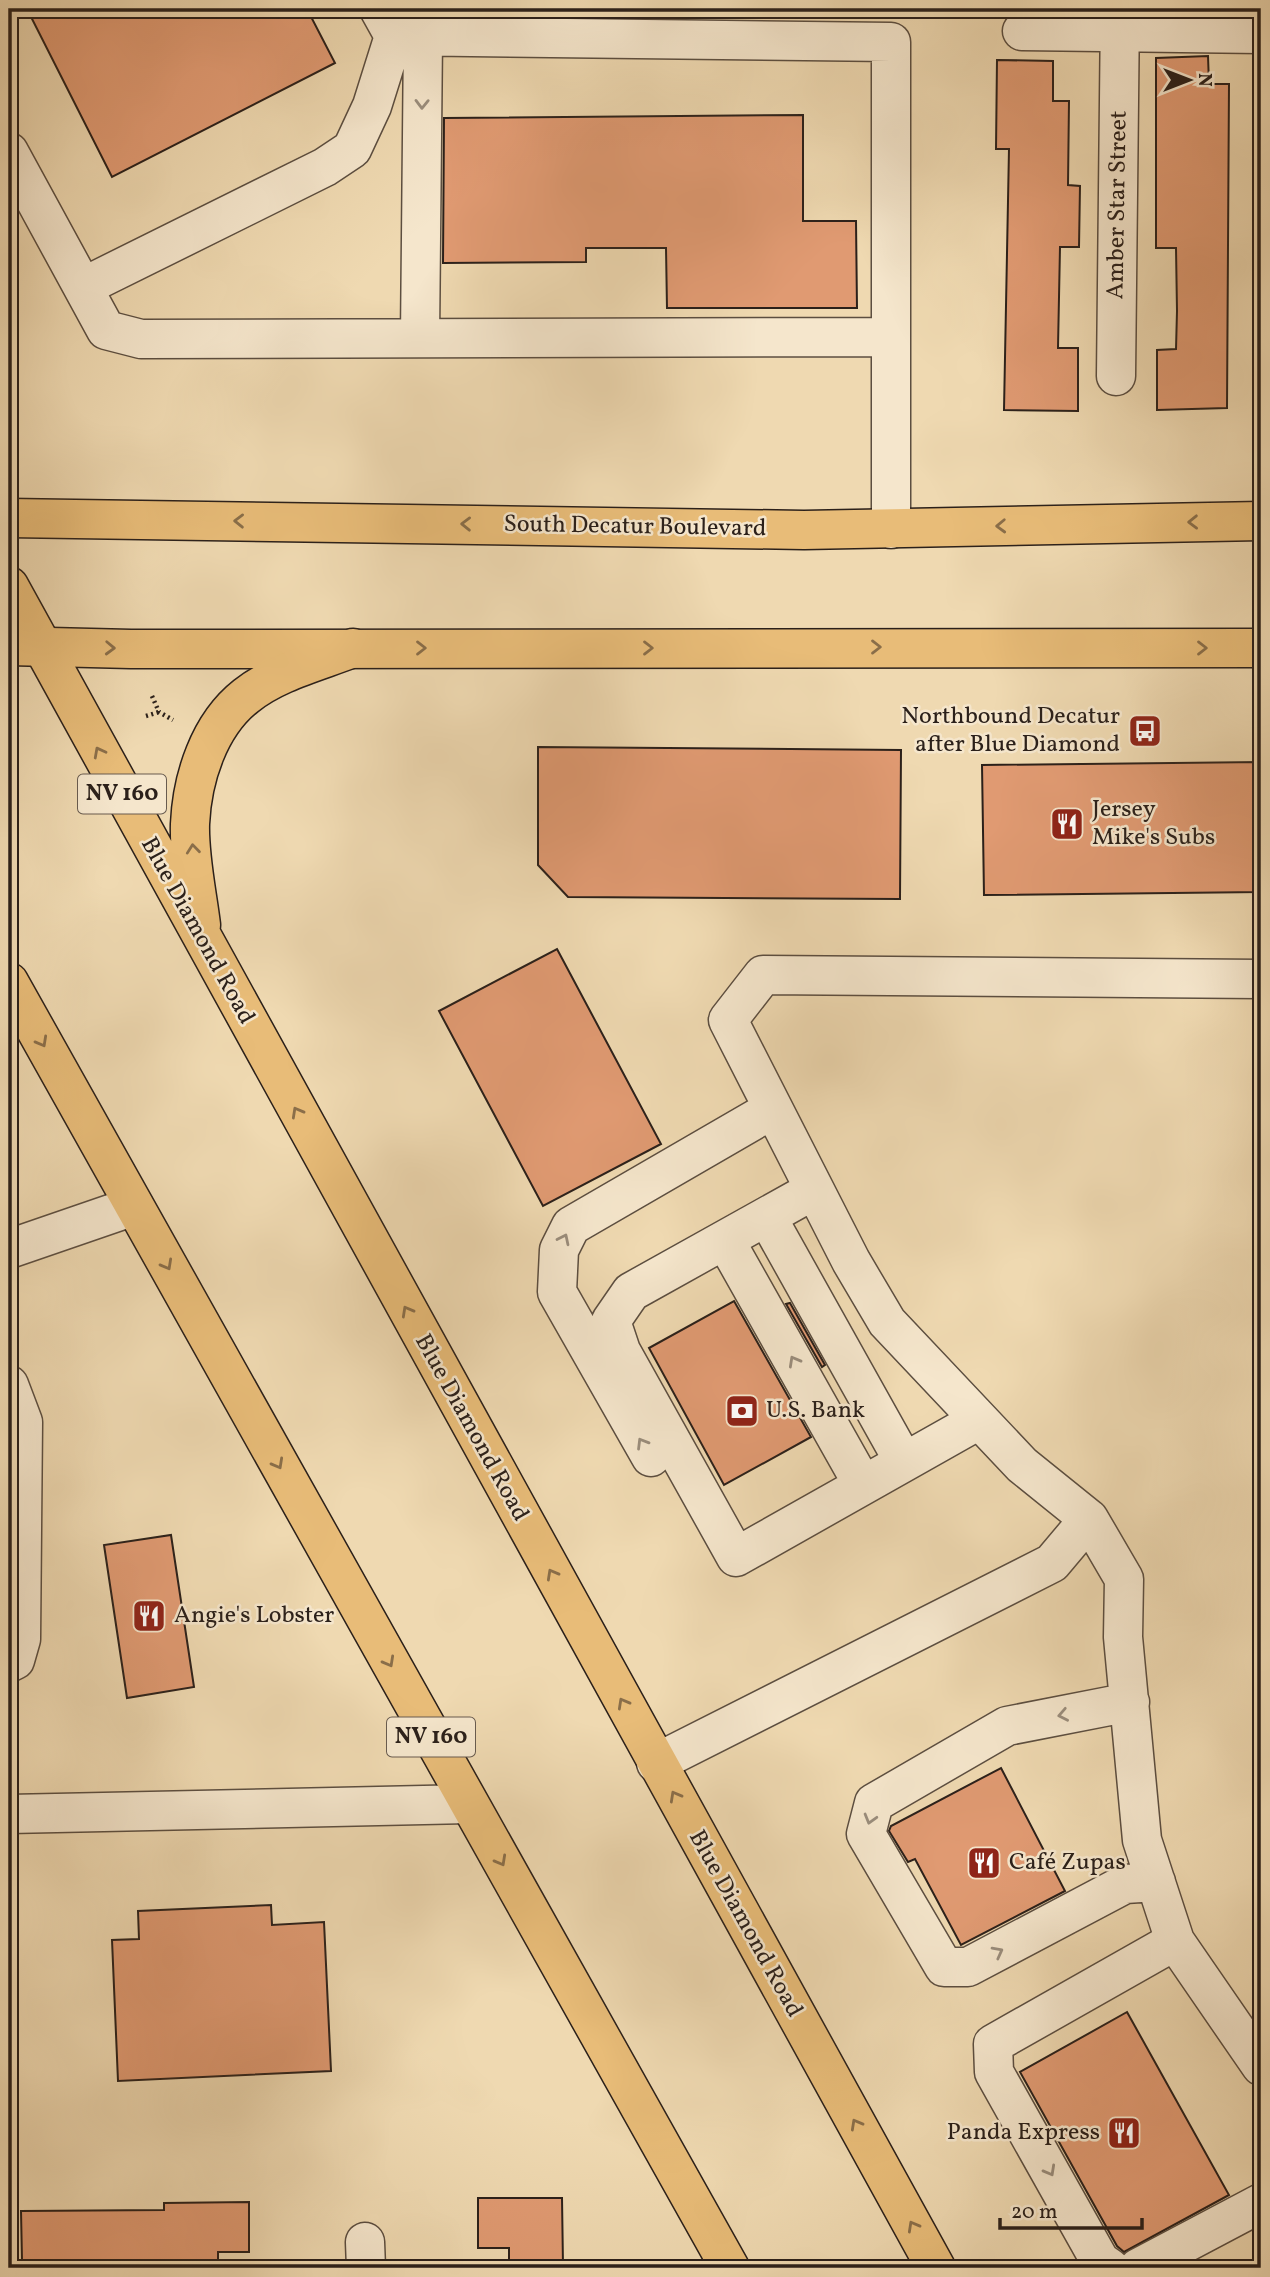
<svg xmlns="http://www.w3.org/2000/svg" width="1270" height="2277" font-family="Vollkorn,serif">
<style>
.building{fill:#e09a72;stroke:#2b201a;stroke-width:2}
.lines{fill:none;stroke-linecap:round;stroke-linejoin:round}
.minor-casing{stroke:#5c4e40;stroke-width:41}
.major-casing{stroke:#2b201a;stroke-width:41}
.highway-casing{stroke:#2b201a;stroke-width:41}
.path{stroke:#2b201a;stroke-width:4.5;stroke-dasharray:2 3.5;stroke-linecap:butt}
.minor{stroke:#f5e6cc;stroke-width:38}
.major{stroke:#e8bc78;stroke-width:38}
.highway{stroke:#e8bc78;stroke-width:38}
.oneway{stroke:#9a8d7c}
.oneway2{stroke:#8a6e49}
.labels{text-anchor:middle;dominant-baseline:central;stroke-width:5;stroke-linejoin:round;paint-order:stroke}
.shield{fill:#f5e6cc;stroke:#685b4f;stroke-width:2}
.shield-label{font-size:23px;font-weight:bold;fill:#2b201a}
.street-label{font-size:24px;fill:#2b201a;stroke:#f5e6cc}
.poi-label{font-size:24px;fill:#2b201a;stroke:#f5e6cc;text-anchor:start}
</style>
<rect width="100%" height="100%" fill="#efd9b1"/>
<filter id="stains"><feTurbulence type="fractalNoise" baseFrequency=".00286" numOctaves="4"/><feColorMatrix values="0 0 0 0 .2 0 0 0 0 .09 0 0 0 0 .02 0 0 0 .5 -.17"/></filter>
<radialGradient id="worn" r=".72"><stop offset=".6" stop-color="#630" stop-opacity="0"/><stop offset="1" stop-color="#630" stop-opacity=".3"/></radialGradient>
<!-- building -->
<path class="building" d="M27,9H307L335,63L112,177Z
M1208,56L1209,84H1229L1227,408L1157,410V350L1176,349L1177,311L1176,248H1156V58Z
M997,60L1053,61V101H1069L1068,185L1080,186L1079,247H1060L1058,348H1078V411L1004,410L1009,149H996Z
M803,115V221H856L857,308H667L666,248H586V262L443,263L444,118Z
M538,747L901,750L900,899L568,897L538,865Z
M1261,762V892L984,895L982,765Z
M557,949L661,1144L543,1206L439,1011Z
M734,1301L811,1437L724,1485L649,1348Z
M790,1303L825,1365L822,1367L786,1304Z
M171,1535L194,1687L127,1698L104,1545Z
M1001,1768L1065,1891L961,1945L915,1859L908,1862L889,1831L891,1826Z
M271,1905L272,1925L324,1922L331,2071L118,2081L112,1940L139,1939L138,1911Z
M1127,2012L1229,2195L1124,2252L1117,2246L1020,2072Z
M478,2198H562L563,2265L509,2266V2248H478Z
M249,2202V2252H218V2268H52V2260H22L21,2211L164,2210V2203Z"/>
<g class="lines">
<defs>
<path id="minor" d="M379,9L394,36L891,42V529
M1022,31L1261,34
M9,152L106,330L141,339L891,337
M83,287L325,167L352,149L372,106L394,36
M420,338L423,36
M1116,376L1120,9
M814,1190L631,1292L611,1321L621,1351L736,1557L979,1420
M767,1217L904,1462
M725,1240L863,1485
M9,1249L134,1206
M9,1385L23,1422L21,1639L15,1660L9,1663
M651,1457L557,1292L559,1250L571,1226L773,1109
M1089,1519L1124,1579L1123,1637L1142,1840L1175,1941L1261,2066
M1130,1702L1007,1726L874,1803L866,1834L944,1967H968L1125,1884L1156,1882
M656,1763L1052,1563L1089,1519L1022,1465L887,1322L851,1261L728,1020L763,975L1261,979
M9,1814L469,1804
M365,2242L366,2268
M1110,2268L1100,2261L994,2072L993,2044L1175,1941
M1138,2268L1261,2203"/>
<path id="major" d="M9,518L804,530L1261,521
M9,646L131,649L1261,648"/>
<path id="highway" d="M9,586L936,2268
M201,925C197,892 189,857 190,824C192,778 209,725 246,696C276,672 317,662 353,648
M9,982L730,2268"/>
</defs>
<!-- minor casing -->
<use href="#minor" class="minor-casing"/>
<!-- major casing -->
<use href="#major" class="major-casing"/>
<!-- highway casing -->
<use href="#highway" class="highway-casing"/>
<!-- path -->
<path class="path" d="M152,696L159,712L173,720
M146,716L159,712"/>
<!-- minor -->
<use href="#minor" class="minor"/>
<!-- major -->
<use href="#major" class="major"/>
<!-- highway -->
<use href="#highway" class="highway"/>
</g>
<!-- one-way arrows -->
<defs><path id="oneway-chevron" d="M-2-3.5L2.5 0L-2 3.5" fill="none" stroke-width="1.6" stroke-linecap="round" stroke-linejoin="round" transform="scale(1.75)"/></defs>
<g class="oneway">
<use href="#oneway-chevron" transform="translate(422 104) rotate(91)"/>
<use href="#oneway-chevron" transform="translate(564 1239) rotate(-64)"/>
<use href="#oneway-chevron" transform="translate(794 1361) rotate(-119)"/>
<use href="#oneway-chevron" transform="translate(642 1443) rotate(-121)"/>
<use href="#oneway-chevron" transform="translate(1063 1715) rotate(169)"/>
<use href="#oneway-chevron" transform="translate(870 1819) rotate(106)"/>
<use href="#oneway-chevron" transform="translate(998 1952) rotate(-28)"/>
<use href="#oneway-chevron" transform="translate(1050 2171) rotate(61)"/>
</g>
<g class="oneway2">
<use href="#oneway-chevron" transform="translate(239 521) rotate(-179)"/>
<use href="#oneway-chevron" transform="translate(1193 522) rotate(179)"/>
<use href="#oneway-chevron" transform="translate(466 524) rotate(-179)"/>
<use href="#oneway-chevron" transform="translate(1001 526) rotate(178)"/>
<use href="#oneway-chevron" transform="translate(876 647)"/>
<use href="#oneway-chevron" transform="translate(110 648) rotate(2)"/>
<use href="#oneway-chevron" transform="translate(421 648)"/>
<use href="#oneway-chevron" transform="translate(648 648)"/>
<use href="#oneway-chevron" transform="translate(1202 648)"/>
<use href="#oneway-chevron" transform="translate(99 752) rotate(-118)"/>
<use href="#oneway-chevron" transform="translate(193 849) rotate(-96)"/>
<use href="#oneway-chevron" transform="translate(42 1042) rotate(61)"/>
<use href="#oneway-chevron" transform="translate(297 1112) rotate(-119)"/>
<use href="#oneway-chevron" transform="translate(167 1265) rotate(61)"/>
<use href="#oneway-chevron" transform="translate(407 1311) rotate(-119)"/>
<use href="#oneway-chevron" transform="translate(278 1464) rotate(61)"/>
<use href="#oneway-chevron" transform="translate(552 1574) rotate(-119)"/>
<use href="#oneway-chevron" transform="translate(389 1662) rotate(61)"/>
<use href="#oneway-chevron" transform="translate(623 1703) rotate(-119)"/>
<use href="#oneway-chevron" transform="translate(675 1796) rotate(-119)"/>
<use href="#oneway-chevron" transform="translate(501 1861) rotate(61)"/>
<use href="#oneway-chevron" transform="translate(856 2124) rotate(-119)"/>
<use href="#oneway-chevron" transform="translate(913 2226) rotate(-119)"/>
</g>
<!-- icons -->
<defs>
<symbol id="bus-square" viewBox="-11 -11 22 22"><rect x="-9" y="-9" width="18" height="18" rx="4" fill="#8f2418" stroke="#f5e6cc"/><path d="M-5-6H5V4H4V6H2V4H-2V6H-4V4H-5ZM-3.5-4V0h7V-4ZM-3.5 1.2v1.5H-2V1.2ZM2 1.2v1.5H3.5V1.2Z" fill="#fff"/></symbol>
<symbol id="restaurant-square" viewBox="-11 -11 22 22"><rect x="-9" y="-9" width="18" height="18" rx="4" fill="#8f2418" stroke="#f5e6cc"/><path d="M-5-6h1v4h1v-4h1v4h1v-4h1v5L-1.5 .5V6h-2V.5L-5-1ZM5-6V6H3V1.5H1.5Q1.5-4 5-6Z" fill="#fff"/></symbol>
<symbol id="bank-square" viewBox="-11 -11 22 22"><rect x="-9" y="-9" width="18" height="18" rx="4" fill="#8f2418" stroke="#f5e6cc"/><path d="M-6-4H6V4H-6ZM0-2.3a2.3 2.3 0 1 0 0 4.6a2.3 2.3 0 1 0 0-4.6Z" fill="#fff"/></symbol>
</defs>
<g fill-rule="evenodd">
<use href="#bus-square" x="1126" y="712" width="38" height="38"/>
<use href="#restaurant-square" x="1048" y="805" width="38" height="38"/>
<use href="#bank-square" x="723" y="1392" width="38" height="38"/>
<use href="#restaurant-square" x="130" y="1597" width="38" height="38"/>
<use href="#restaurant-square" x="965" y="1844" width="38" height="38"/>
<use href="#restaurant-square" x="1105" y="2114" width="38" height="38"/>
</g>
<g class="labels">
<!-- shield labels -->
<g class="shield">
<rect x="78" y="774.5" width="88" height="39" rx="5"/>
<rect x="387" y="1717.5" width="88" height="39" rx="5"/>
</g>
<g class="shield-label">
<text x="122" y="794">NV 160</text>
<text x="431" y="1737">NV 160</text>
</g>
<!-- street labels -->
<g class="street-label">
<text transform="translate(1118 205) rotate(-89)">Amber Star Street</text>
<text transform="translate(635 527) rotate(1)">South Decatur Boulevard</text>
<text transform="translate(197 931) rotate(61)">Blue Diamond Road</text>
<text transform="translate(471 1428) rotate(61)">Blue Diamond Road</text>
<text transform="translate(745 1924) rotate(61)">Blue Diamond Road</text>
</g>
<!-- poi labels -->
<g class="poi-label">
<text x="1120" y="717" text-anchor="end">Northbound Decatur<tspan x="1120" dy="28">after Blue Diamond</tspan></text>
<text x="1092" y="810">Jersey<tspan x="1092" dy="28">Mike's Subs</tspan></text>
<text x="766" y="1411">U.S. Bank</text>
<text x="174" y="1616">Angie's Lobster</text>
<text x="1009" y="1863">Café Zupas</text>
<text x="1100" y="2133" text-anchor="end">Panda Express</text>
</g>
</g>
<!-- margin -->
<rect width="1270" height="2277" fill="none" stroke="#efd9b1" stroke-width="35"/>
<rect x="10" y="10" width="1249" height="2256" fill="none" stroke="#2b201a" stroke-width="3.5"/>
<rect x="18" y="18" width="1235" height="2242" fill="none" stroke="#2b201a" stroke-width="2"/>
<!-- north arrow -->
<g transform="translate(1189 80) rotate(90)" stroke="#f5e6cc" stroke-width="5" paint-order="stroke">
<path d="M0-5L12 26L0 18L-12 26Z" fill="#2b201a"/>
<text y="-10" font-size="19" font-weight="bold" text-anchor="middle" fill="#2b201a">N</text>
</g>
<!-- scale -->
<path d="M1000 2218v10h142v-10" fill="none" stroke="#2b201a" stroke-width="3.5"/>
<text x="1011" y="2218" font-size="21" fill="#2b201a" stroke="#f5e6cc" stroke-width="5" paint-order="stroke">20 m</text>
<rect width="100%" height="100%" filter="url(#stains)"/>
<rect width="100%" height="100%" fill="url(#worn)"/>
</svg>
